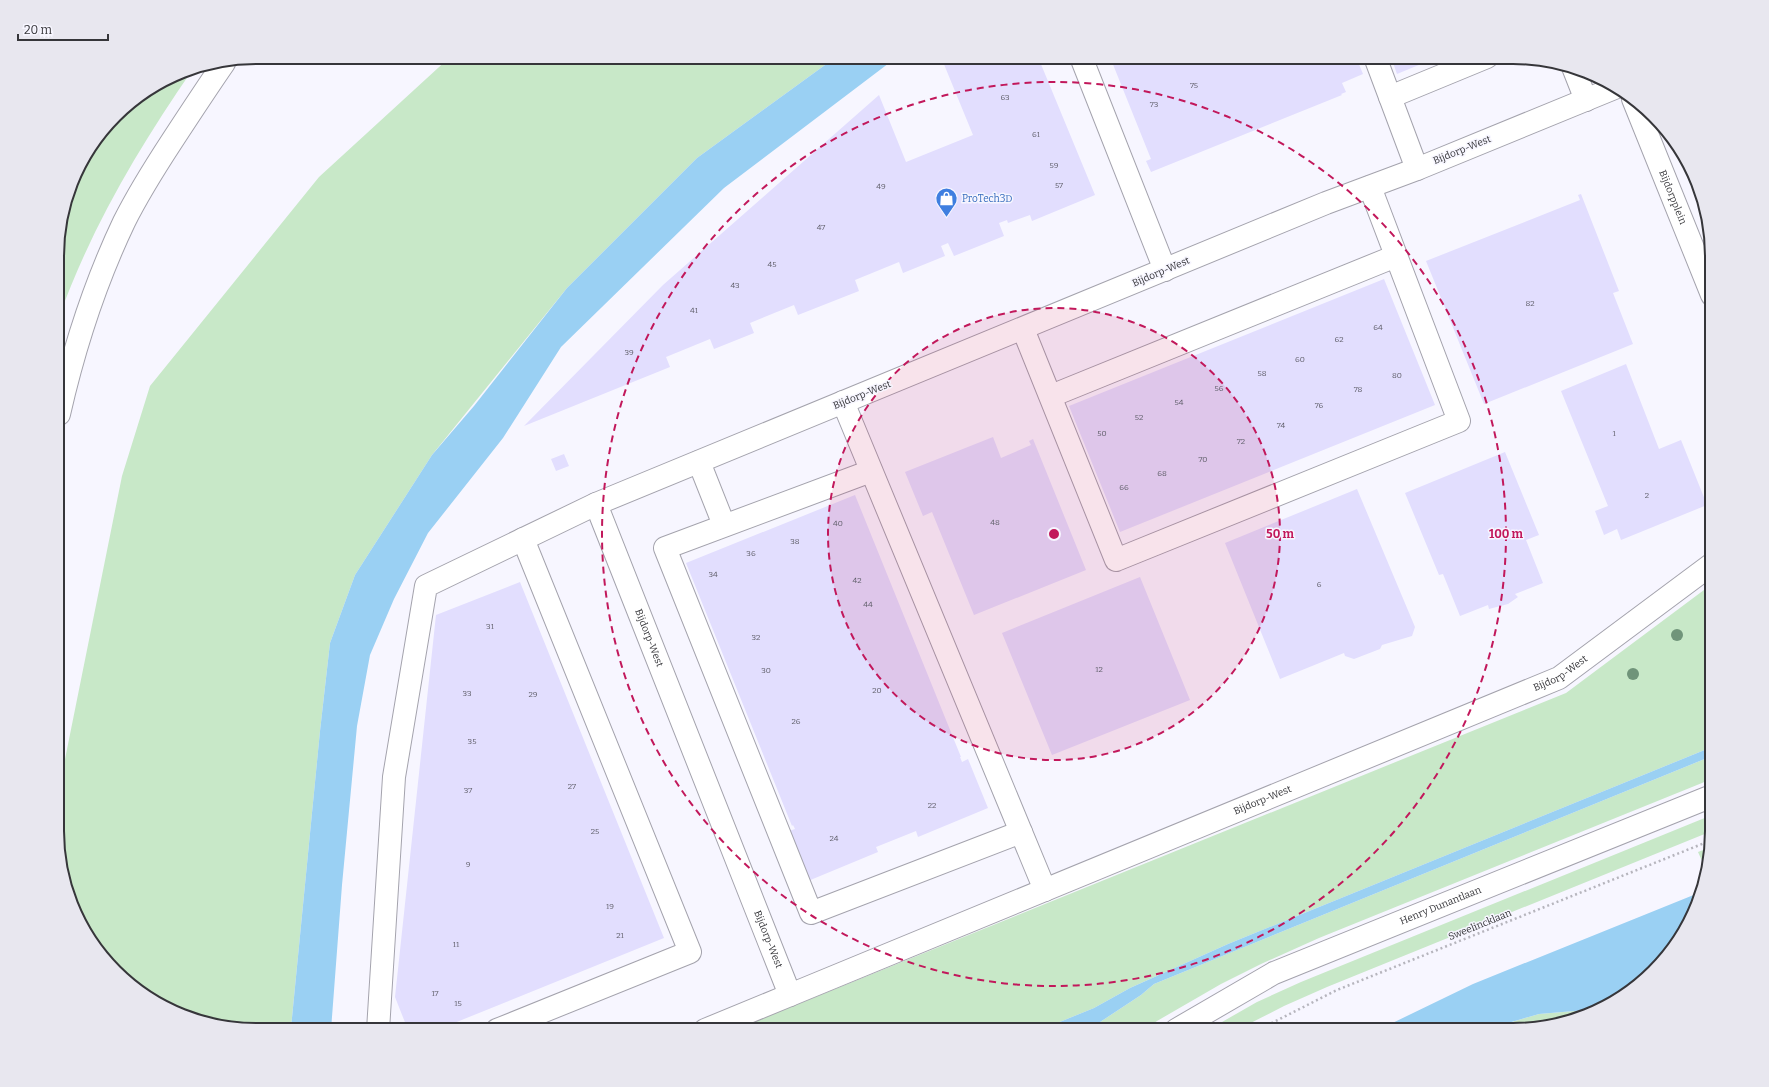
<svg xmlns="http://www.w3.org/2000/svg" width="1769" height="1087" font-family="Bitter,serif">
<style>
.green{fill:#c8e8c8}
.water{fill:#9ad0f3}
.building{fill:#e2defe}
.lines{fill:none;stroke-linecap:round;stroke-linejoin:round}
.minor-casing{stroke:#a4a3ad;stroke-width:24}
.major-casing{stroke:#a4a3ad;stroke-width:24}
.highway-casing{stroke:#a4a3ad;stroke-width:24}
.path{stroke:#b6b5bd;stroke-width:2.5;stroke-dasharray:2 3;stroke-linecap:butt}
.minor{stroke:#fff;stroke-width:22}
.major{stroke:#fff;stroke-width:22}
.highway{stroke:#fff;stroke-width:22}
.tree{fill:#70947a}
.ring{fill:none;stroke:#c2185b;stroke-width:2;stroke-dasharray:7 5}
.labels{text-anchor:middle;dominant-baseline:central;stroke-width:3;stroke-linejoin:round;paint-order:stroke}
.number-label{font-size:8px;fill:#61606b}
.street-label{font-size:10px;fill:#36363a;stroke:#f7f6ff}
.shop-label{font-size:10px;fill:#366cbe;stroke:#f7f6ff;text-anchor:start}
.rim{fill:none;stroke:#36363a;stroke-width:2}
.centre{fill:#c2185b;stroke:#f7f6ff;stroke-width:2}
.ring-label{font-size:12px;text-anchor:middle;font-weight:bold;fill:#c2185b;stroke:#f7f6ff;stroke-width:3;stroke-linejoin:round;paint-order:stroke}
</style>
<rect width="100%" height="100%" fill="#f7f6ff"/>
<!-- green -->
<path class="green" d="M450,57H836L697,158L567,288L432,455L355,575L330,643L320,731L291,1028L226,1026L204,1023L156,1003L115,972L90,941L68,895L59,857L60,784L122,476L150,386L319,177Z
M193,69C139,147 91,228 59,317V230L78,168L125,106L180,72Z
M1712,584V747L1228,944L1130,988L1094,1008L1040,1030H734L1566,693Z
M1712,756V778L1702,783L1319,938L1261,964L1221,984L1157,1021L1144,1030H1088L1141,995L1154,984Z
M1712,815V831L1327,987L1284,1006L1237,1030H1208L1257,1002L1301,982Z
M1711,847L1707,872L1698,852Z
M1598,1009L1565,1023L1526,1030H1484L1539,1014Z"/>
<!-- water -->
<path class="water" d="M836,57H897L724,188L561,347L503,438L428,533L394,599L370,655L357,726L342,885L331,1030H256L226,1026L291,1028L320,731L330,643L355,575L432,455L474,406L567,288L697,158Z
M1712,747V756L1154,984L1141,995L1088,1030H1040L1094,1008L1130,988L1228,944Z
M1701,892L1685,931L1654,972L1613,1003L1598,1009L1539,1014L1484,1030H1378L1473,984Z"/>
<!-- building -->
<path class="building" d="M941,57H1038L1095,195L1032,221L1030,215L1008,223L1007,220L999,223L1004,236L954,256L948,243L941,246L945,256L903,273L899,262L855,280L859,291L798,315L794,305L750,323L754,333L714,349L710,339L666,357L670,367L524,426L663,285L879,95L906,162L973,135Z
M1110,57H1356L1363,74L1342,83L1346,92L1341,94L1342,95L1151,172L1146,161L1151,159Z
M1391,57H1438L1397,74Z
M1581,194L1619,291L1613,293L1633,344L1484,404L1426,261L1580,200L1578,195Z
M1384,279L1435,405L1120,532L1069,406Z
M1626,364L1659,449L1681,440L1707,505L1621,540L1617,529L1604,535L1595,511L1608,506L1561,391Z
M993,437L1001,458L1031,445L1029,441L1033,439L1086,570L974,615L932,512L923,516L905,472Z
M1505,452L1539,535L1526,540L1543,583L1515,594L1518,597L1508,604L1489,609L1488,605L1460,616L1443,574L1439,575L1405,493Z
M564,454L569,466L556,471L551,459Z
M1357,489L1415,627L1412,636L1382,645L1380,649L1354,659L1345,656L1344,653L1280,679L1225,543Z
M855,495L961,757H960L962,762L968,759L988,808L918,837L916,831L876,847L878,852L808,881L789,831L795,829L793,825L792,826L686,563Z
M1140,577L1190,700L1052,755L1002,633Z
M520,582L664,938L437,1030H408L395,997L436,615Z"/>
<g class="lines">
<defs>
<g id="minor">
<path d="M1081,57L1165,270"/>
<path d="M1375,57L1417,169"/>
<path d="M1573,67L1586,100"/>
<path id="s1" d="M1617,87L1417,169L1326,203L596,504L790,995L1559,678L1712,564"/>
<path d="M1390,97L1487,57"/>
<path id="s2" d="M1633,99L1712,295"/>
<path d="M1023,329L1116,560L1459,421L1370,187"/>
<path d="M1051,396L1396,256"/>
<path d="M843,402L1045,890"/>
<path d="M699,462L724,525"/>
<path d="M871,471L665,548L811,913L1021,832"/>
<path d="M378,1030L394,777L426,586L596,504"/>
<path d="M497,1030L690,952L523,539"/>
<path d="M705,1030L790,995"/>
</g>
<g id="major">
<path id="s3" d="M1176,1030L1274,973L1712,796"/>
</g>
<path id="highway" d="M59,414C74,348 95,283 124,222C138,194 155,167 172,141C189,115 206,89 224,63"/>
</defs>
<!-- minor casing -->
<use href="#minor" class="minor-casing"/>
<!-- major casing -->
<use href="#major" class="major-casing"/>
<!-- highway casing -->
<use href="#highway" class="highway-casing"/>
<!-- path -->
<path class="path" d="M1258,1030L1337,990L1712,840"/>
<!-- minor -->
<use href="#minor" class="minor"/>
<!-- major -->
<use href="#major" class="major"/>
<!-- highway -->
<use href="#highway" class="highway"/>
</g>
<!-- trees -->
<g class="tree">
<circle cx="1677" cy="635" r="6"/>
<circle cx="1633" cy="674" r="6"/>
</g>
<!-- distance rings -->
<circle cx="1054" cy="534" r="226" fill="#c2185b" fill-opacity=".12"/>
<g class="ring">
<circle cx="1054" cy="534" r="226"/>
<circle cx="1054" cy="534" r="452"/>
</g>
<!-- icons -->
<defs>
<symbol id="shop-pin" viewBox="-11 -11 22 30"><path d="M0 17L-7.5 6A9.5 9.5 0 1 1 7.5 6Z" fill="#3f7fe0" stroke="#f7f6ff"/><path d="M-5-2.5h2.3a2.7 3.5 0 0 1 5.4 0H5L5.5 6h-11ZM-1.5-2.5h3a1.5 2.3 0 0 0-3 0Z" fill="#fff"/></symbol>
</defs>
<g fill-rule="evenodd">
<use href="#shop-pin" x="934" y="186" width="25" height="34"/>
</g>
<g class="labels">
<!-- number labels -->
<g class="number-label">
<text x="1194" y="85">75</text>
<text x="1005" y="97">63</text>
<text x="1154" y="104">73</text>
<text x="1036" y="134">61</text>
<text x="1054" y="165">59</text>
<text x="1059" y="185">57</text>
<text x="881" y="186">49</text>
<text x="821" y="227">47</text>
<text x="772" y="264">45</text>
<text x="735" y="285">43</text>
<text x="1530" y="303">82</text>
<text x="694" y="310">41</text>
<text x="1378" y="327">64</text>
<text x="1339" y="339">62</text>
<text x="629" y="352">39</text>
<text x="1300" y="359">60</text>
<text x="1262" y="373">58</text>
<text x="1397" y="375">80</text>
<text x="1219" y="388">56</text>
<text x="1358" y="389">78</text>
<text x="1179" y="402">54</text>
<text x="1319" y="405">76</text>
<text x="1139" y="417">52</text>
<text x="1281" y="425">74</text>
<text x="1102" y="433">50</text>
<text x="1614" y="433">1</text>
<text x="1241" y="441">72</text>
<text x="1203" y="459">70</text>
<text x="1162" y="473">68</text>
<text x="1124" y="487">66</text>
<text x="1647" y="495">2</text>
<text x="995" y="522">48</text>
<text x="838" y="523">40</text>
<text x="795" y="541">38</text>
<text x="751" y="553">36</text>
<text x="713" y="574">34</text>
<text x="857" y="580">42</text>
<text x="1319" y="584">6</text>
<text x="868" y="604">44</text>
<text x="490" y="626">31</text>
<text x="756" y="637">32</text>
<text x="1099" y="669">12</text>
<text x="766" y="670">30</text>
<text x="877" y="690">20</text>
<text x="467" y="693">33</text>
<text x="533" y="694">29</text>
<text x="796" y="721">26</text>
<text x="472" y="741">35</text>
<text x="572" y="786">27</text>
<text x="468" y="790">37</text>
<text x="932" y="805">22</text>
<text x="595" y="831">25</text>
<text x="834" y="838">24</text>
<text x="468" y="864">9</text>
<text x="610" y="906">19</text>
<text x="620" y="935">21</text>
<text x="456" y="944">11</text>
<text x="435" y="993">17</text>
<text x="458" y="1003">15</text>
</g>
<!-- street labels -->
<g class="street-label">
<text transform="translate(1462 150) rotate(-22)">Bijdorp-West</text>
<text stroke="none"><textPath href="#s2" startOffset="106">Bijdorpplein</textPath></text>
<text transform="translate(1161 272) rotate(-23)">Bijdorp-West</text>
<text transform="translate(862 395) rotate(-22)">Bijdorp-West</text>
<text stroke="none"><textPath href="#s1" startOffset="1247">Bijdorp-West</textPath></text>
<text stroke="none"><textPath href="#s1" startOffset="2466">Bijdorp-West</textPath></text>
<text stroke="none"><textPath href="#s1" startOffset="2142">Bijdorp-West</textPath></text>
<text stroke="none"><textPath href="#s3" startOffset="293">Henry Dunantlaan</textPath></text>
<text transform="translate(1480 925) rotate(-22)">Sweelincklaan</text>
<text stroke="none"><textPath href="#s1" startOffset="1571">Bijdorp-West</textPath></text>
</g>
<!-- shop labels -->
<g class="shop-label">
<text x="962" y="199">ProTech3D</text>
</g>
</g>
<!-- crop -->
<path d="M0 0H1769V1087H0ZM256 64H1513A192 192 0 0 1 1705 256V831A192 192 0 0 1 1513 1023H256A192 192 0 0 1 64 831V256A192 192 0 0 1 256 64Z" fill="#e8e7ef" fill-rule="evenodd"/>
<path class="rim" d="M256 64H1513A192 192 0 0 1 1705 256V831A192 192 0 0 1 1513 1023H256A192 192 0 0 1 64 831V256A192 192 0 0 1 256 64Z"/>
<circle cx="1054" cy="534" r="6" class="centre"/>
<g class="ring-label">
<text x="1280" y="538">50 m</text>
<text x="1506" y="538">100 m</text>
</g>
<!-- scale -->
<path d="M18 34v6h90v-6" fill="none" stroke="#36363a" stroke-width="2"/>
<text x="24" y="34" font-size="12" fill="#36363a" stroke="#f7f6ff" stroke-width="3" paint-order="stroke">20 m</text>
</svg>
